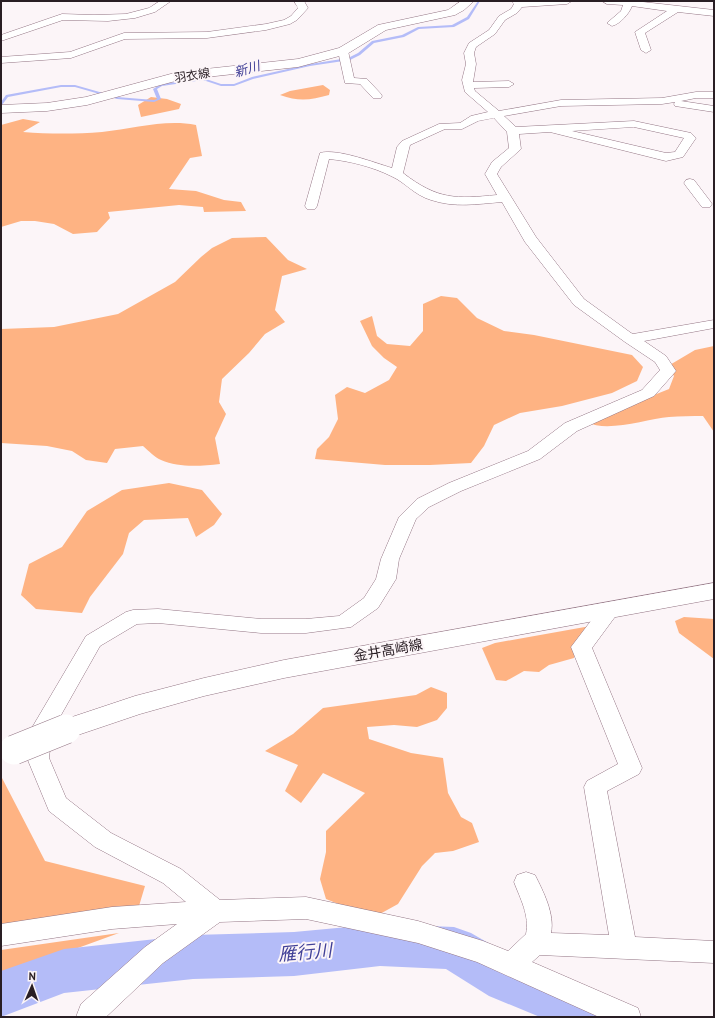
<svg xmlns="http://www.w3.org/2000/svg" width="715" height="1018" font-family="'PT Sans','Noto Sans JP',sans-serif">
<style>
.green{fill:#feb383}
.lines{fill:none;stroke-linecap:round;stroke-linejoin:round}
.stream{fill:#b4bcf8;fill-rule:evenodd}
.river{fill:#b4bcf8;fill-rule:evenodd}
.street-casing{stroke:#947685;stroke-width:1}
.secondary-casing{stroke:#947685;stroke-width:1}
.street{fill:#fff;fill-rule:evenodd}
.secondary{fill:#fff;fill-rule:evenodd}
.secondary-bridge-casing{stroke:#947685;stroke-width:30;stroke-linecap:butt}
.secondary-bridge{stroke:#fff;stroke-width:29}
.labels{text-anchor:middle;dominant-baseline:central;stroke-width:4;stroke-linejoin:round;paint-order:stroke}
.far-street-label{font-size:12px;fill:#291e24;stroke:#fcf5f8}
.far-water-label{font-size:13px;font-style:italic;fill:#414097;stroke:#fcf5f8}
.street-label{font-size:14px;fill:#291e24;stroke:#fcf5f8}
.near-water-label{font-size:18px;font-style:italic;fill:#414097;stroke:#fcf5f8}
</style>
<rect width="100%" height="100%" fill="#fcf5f8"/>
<!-- green -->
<path class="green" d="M323,85L330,90L329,95C311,100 299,102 280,95L290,91Z
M151,97L167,99L181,104L179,109L141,117L138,105Z
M23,119L40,122L23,132C49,134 76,134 102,132C134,129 164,119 196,125L202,156L190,158L169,189L196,191L224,200L241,202L246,211L204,212L203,207L179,205L108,212L110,218L97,232L73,234L54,224L35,221H21L1,227V125Z
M266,237L288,260L307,269L282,276L275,310L285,322L265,334L249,353L222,379L219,402L226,414L215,438L220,464C201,466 179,468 161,460C154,457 149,451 143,446L115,449L107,463L86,460L72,451L47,446L1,443V329L54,327L118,314L175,282L201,257L212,248L232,238Z
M441,296L457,298L477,318L504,331L534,335L632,355L643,367L637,381L612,393L562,406L520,413L494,425L484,446L471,463L430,465H385L315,459L317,449L329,437L338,419L335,395L347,387L365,393L389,380L397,367L384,358L372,346L360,321L372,316L377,336L387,344L410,346L423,331V304Z
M714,346V432L703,416C692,416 680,416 669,417C646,419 607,433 587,422L669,389L674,376L668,366L695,350Z
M169,483L202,490L222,514L214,525L196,537L188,518L144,520L129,533L123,554L90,597L82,613L36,609L21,595L29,564L62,547L87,511L122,490Z
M684,617L714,619V659L679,633L675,621Z
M596,625L577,646L574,658L549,665L539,672L524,671L506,681L496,680L482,648L495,643Z
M431,687L447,693V708L437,720L417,727L394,725L367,727L369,739L411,753L443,758L448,793L461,817L472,823L479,842L453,851L435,853L422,866L398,904L378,915L351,909L326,899L320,879L326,852V831L365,793L323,773L301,803L285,791L298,765L265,751L293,734L323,708L416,695Z
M2,778L45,861L145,886L139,906L1,927Z
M119,933L1,976V950Z"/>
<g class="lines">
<!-- stream -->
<path class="stream" d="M478,1H480L469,19L454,27L419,29L404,37L374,43L360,55L350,60L310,66L253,79L234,86H221L203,80L162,86L157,89L161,99L154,102L117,99L75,87H61L8,97L2,105H1V102L6,95L61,85H75L117,97L154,100L157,99L153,89L161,84L203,78L221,84H234L252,77L310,64L348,58L358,53L372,41L402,35L418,27L452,25L467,17Z"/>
<!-- river -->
<path class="river" d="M380,924L454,927L471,933L525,964L615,1000L622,1017H540L489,996L446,969L380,966L294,976L193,979L64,993L1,1017V971L64,949L193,935L294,932Z"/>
<defs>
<path id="street" d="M160,1H171L155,12L135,18L108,21L63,20L1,41V35L62,14L94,15L126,14L149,8Z
M294,1H304L308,8L297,20L290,24L266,30L207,38L125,39L71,58L1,63V57L70,52L124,33L207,32L266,24L284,20L291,16L298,8Z
M512,1H572L567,4L522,7L517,13L505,20L495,34L476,47L474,53L476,64L473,82L509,81L514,84L509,87L474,88L475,91L499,111L561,100L662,98L696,92H714V98H696L681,101L714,106V112L675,106L674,104L675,102L662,104L561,106L504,116L516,127L634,121L691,133L696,138L683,157L666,161L550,132L519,134L521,149L501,167L497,174L536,237L584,299L631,333L633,334L714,320V328L644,341L666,356L676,371L654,396L577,431L540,459L461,491L429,507L416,519L399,559L396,579L378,608L351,627L306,633H261L158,623L137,624L100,646L52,731L49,758L66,798L111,833L181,869L220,900L306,897L418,921L483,941L508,951L526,934C530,916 520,898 514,882L517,875L526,872L535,875C543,891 555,914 551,933L609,935L584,787L587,781L618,764L571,647L603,605L610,603L617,605L620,610L592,648L642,768L639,774L607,791L635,937L714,941V963L540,955L532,962L638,1008L641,1017H599L477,962L418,943L306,919L220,922L163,963L106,1017H76L81,1004L145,947L177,924L112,929L1,946V924L112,907L186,902L163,883L95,847L49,811L27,758L30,731L86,636L126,612L133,610L158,609L261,619H306L339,616L364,598L376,579L381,559L399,517L417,499L449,483L528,451L565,423L642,390L660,370L655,362L625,342L574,305L525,242L502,202C477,204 455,208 431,200C414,195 405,182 391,176C373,167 350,161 329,159L317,206L315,209H307L305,206L320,153C337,148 375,163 392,168L397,147L402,141L439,124L460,123L471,116L488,112L465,92L462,80L466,64L464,53L469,43L489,30L499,16L511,9L514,4ZM494,118L507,132L509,148L492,162L485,174L497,195C456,199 438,200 403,173L410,145L445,129H462L478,121ZM634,127L684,138L675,152L666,153L572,131Z
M602,1H634L714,10V16L678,12L645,33L651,50L646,53L641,50L635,32L667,11L632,6C629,14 620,24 612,26L607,23L621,11L623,5L607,4Z
M343,48L348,51L354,78L367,79L381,94L382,96L381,98H373L360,84L345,83L338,51Z
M690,179L694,180L710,201L712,204L710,207H702L686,186L684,183L686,180Z"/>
<path id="secondary" d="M461,1H474L464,10L455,15L386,30L347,54L298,67L179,80L87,105L47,111L1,113V105L47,103L86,97L178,72L298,59L339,48L378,25L448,10Z
M714,583V599L284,678L204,696L140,714L66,739L57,736L53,729L57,722L135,696L204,678L284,660Z"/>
</defs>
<!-- street casing -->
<use href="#street" class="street-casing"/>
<!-- secondary casing -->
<use href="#secondary" class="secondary-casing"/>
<!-- street -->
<use href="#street" class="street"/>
<!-- secondary -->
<use href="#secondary" class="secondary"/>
<defs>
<path id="secondary-bridge" d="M14,750L66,729"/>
</defs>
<!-- secondary-bridge casing -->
<use href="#secondary-bridge" class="secondary-bridge-casing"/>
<!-- secondary-bridge -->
<use href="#secondary-bridge" class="secondary-bridge"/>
</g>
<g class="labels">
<!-- far-street labels -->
<g class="far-street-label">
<text transform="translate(192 75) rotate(-9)">羽衣線</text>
</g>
<!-- far-water labels -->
<g class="far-water-label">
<text transform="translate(247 69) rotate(-16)">新川</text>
</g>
<!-- street labels -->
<g class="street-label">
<text transform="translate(388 650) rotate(-10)">金井高崎線</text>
</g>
<!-- near-water labels -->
<g class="near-water-label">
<text transform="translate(305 952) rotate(-5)">雁行川</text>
</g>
</g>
<!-- border -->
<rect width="715" height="1018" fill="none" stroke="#291e24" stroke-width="4"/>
<!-- north arrow -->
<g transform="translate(32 986) rotate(2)" stroke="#fcf5f8" stroke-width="3" paint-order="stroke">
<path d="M0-3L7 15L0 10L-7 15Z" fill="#291e24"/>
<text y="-6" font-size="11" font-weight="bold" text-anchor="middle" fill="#291e24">N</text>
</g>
</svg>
